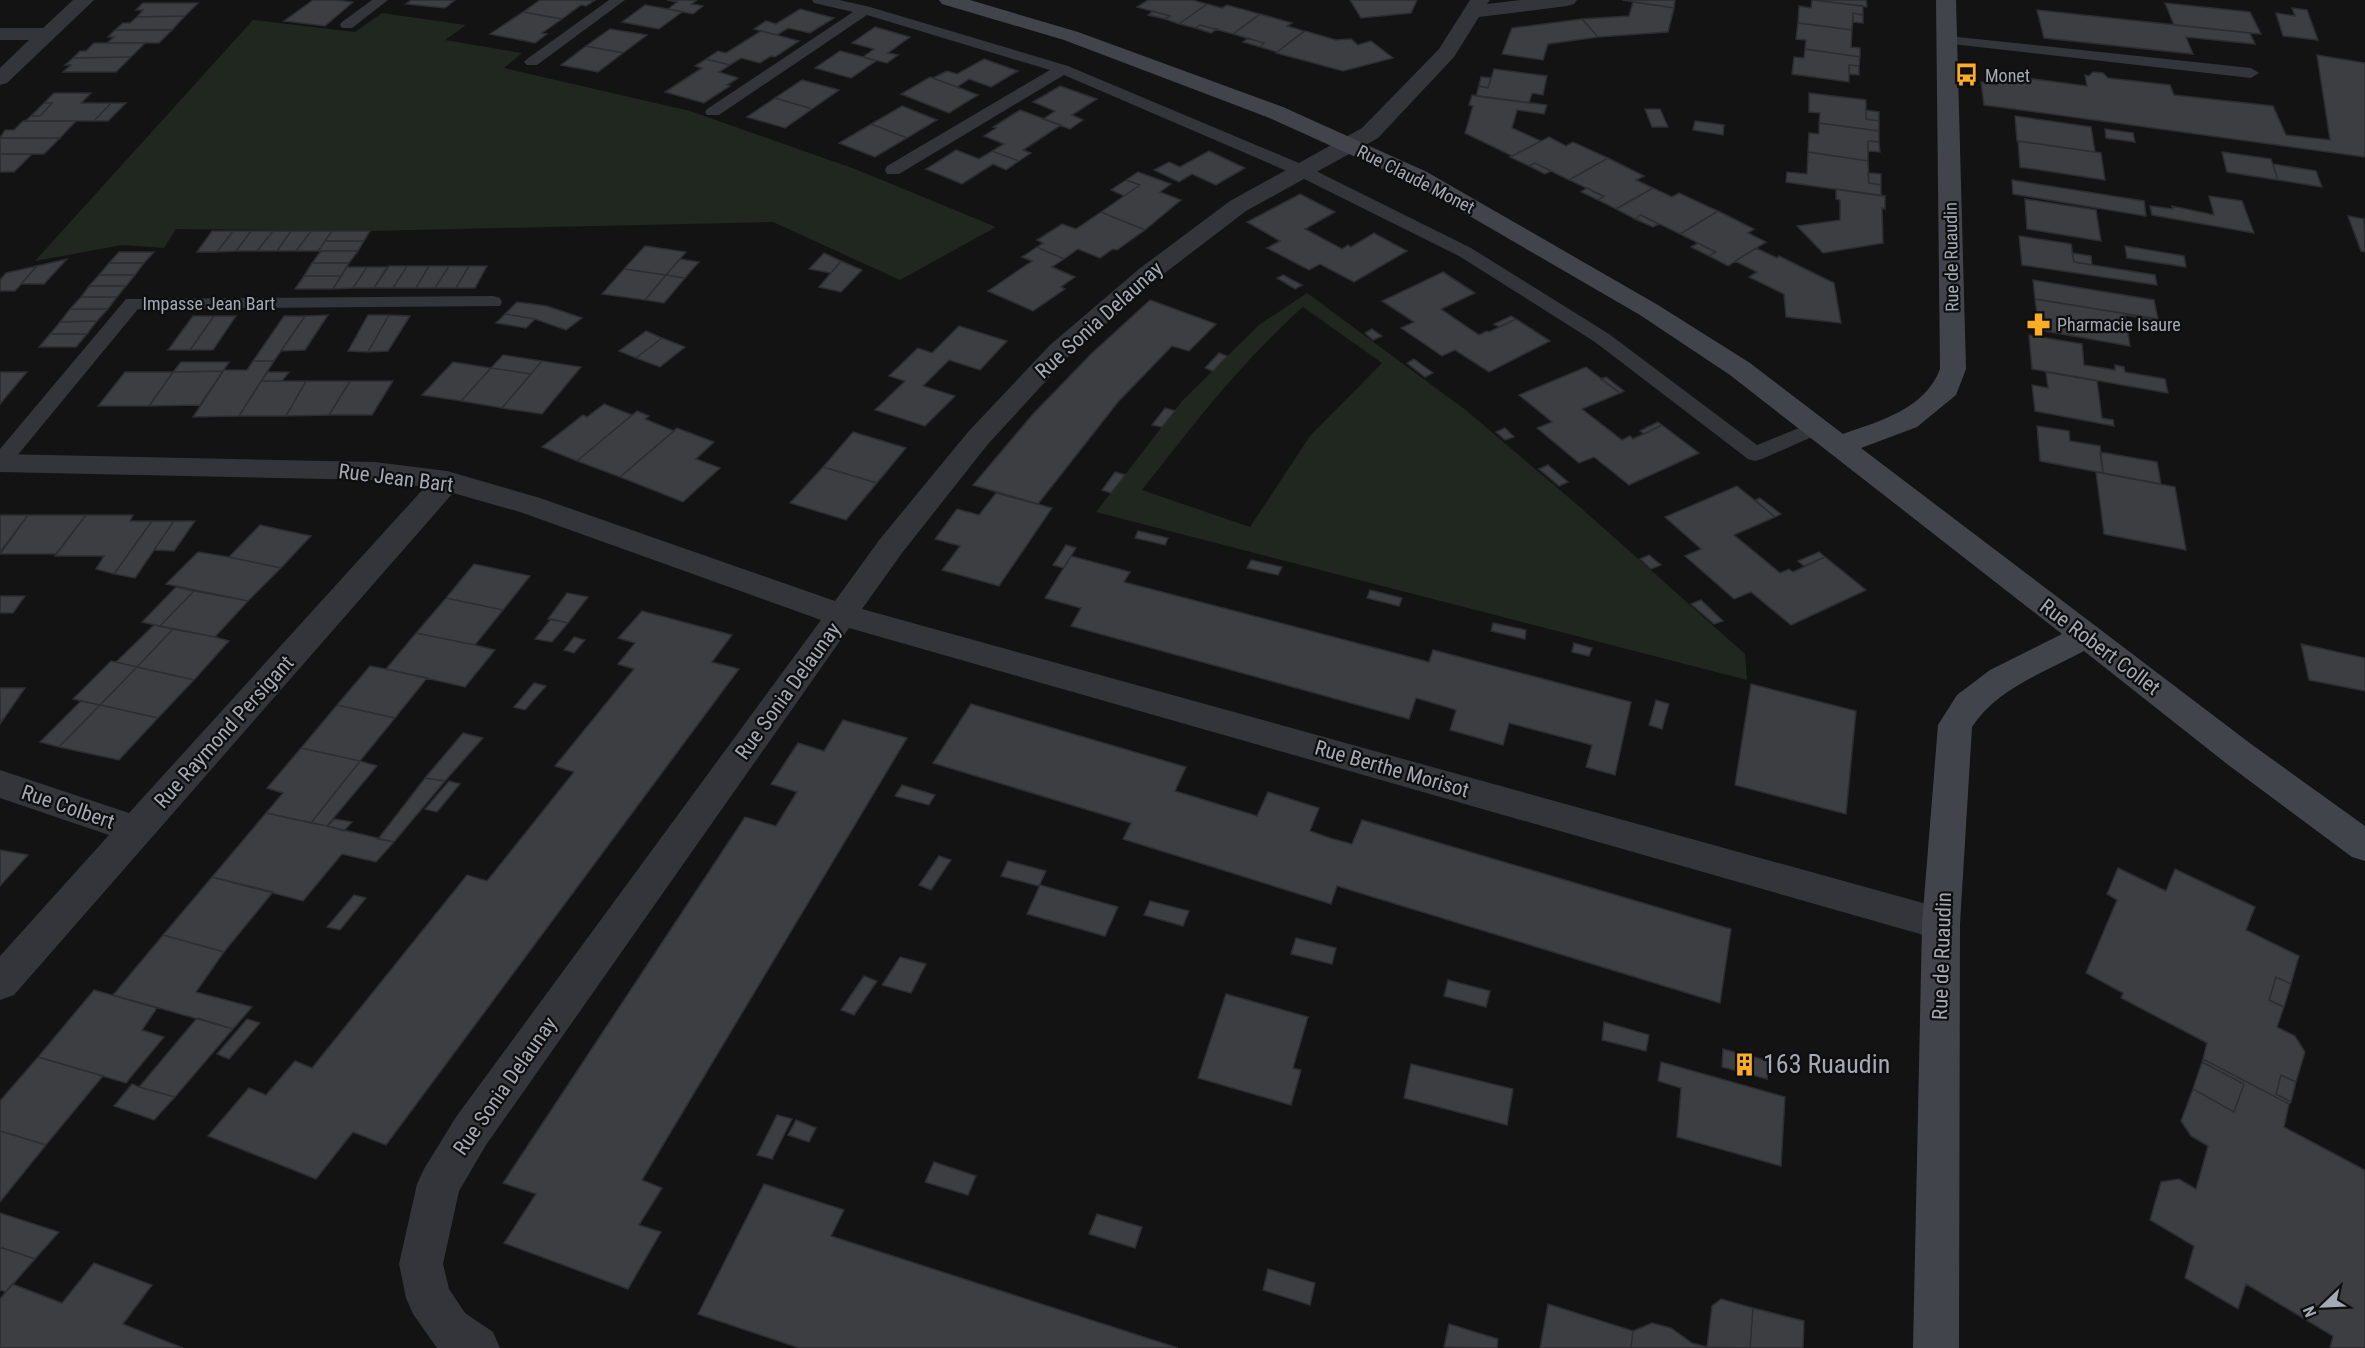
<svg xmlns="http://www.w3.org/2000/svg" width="2365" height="1348" font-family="'Roboto Condensed',sans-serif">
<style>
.green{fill:#1f271f;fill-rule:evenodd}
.building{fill:#3c3e42;stroke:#2d2d31;stroke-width:1.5}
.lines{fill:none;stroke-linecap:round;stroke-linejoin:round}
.lane{fill:#33353a;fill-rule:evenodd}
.street{fill:#33353a;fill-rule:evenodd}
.secondary{fill:#41444a;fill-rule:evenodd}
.labels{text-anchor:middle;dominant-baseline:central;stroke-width:4.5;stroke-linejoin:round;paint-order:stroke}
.far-poi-label{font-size:18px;fill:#a3aab6;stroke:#0e0e0f;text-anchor:start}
.far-street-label{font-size:18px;fill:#a3aab6;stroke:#0e0e0f}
.street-label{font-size:21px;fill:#a3aab6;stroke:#0e0e0f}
.near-poi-label{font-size:26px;fill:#a3aab6;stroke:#0e0e0f;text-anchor:start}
</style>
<rect width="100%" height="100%" fill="#131314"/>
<!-- green -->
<path class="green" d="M382,13L466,25L445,40L522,53L504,68L690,111L855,169L996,227L900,280L773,222L370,231L176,229L164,248L122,245L35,261L253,20L355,32Z
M1307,293L1467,411L1581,508L1745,654L1747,680L1096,512L1182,401L1259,325ZM1303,307L1382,363L1310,436L1250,527L1142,490C1192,426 1242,361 1303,307Z"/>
<!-- building -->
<path class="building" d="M313,0H336L353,2L325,26L284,21Z
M411,0H455L445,8L406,4Z
M540,0H595L586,6L581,5L562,19L523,12Z
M667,0H697L692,4L703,6L693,14L668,9L677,2Z
M1148,0H1192L1207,4L1179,24L1165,19L1170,16L1137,7Z
M1350,0H1417L1411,13L1361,18Z
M1622,0H1675L1674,8Z
M1812,0L1863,6V15L1853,13L1852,30L1798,23L1799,6L1811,8Z
M1814,0H1866L1867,7Z
M1633,2L1674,8L1668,32L1598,37L1582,19L1629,16Z
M143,3H198L185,16L137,17L143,10H136Z
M2165,3L2250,12L2261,34L2174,25Z
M1207,4L1222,8L1227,5L1260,14L1233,34L1200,25L1195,28L1179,24Z
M645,5L668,9L682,12L659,29L622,22Z
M2292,8L2307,10L2318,40L2283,36L2276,13L2295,16Z
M800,9L834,18L810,33L788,28L777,35L754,29L766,21L776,24Z
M2037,10L2250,33L2255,44L2186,37L2193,54L2044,38Z
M1153,11L1159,13L1170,16L1165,19L1148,15Z
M523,12L562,19L542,33L547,34L535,43L490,34Z
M1853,13L1863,15V23L1853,22Z
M1260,14L1292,23L1287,26L1304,31L1277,52L1260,47L1264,43L1233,34Z
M185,16L172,30H115L123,23H130L137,17Z
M1582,19L1598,37L1548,44L1543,60L1502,54L1512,28Z
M1798,23L1852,30L1851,47L1860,48V57L1805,49L1806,40L1796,39Z
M1200,25L1211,28L1217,29L1211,33L1195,28Z
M875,27L910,37L888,53L898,55L887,63L863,57L874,49L852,43Z
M610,29L647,35L623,53L586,46Z
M115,30H172L159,43H107L114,37H108Z
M761,31L799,41L775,57L771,56L760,63L741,58L730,65L706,59L718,51L726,53Z
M1305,31L1336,40L1351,39L1358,45L1371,41L1393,58L1343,71L1276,53Z
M1248,38L1257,41L1264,43L1260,47L1243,42Z
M94,43H145L131,57L73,58L80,51H86Z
M586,46L623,53L598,72L561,65Z
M1805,49L1860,57L1859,66L1849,65V82L1792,74L1794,57L1804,58Z
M840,51L863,57L876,61L851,78L815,68Z
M2317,55L2365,63V157L1984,105L1981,82L1997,85L1996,74L2087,86L2085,75L2089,76L2093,72L2103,73L2108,78L2170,85L2174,95L2273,106L2286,135L2330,140Z
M131,57L116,72H63L71,65H65L73,58Z
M706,59L730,65L719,72L738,78L727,85L730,86L704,103L665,92L702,68L695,66Z
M984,59L1018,71L991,87L969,79L957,87L933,78L947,71L957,74Z
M1849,65L1859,66V75L1849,74Z
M1494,69L1547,76L1543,95L1532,93L1529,103L1476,96L1479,86L1488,88Z
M930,77L957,87L978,95L949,113L901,94Z
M1481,77L1491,78L1488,88L1479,86Z
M802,80L839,90L812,109L775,98Z
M1060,86L1097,99L1072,115L1083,120L1070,129L1043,119L1055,111L1033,102Z
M54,93H91L81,103H111L94,121H25L31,116H40L52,103H44Z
M1809,93L1866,100V119L1879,121V131L1819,123L1820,113L1809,112Z
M1472,95L1547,105L1544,114L1517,110L1512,128L1541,141L1512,156L1465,133L1473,106L1469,105Z
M775,98L812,109L785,128L747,117Z
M44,103H52L40,116H31Z
M111,103H126L108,121H94Z
M902,106L937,120L907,138L871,124Z
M1645,109H1660L1668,127H1652Z
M1020,110L1061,125L1023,150L1031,153L1019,161L992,151L1004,144L984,136L996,128L993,127Z
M1866,110L1879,112V121L1866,119Z
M2015,116L2091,127L2095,152L2017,141Z
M23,121H76L60,138H0L5,130H14Z
M1695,121L1724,125L1723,135L1693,130Z
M1819,123L1879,131V142L1868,141V161L1808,152L1809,133L1819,134Z
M871,124L907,138L875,157L839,143Z
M2105,129L2133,133L2135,142L2106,138Z
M1549,137L1566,146L1573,142L1608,158L1569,180L1535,163L1529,166L1510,157Z
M0,138H60L44,154H0Z
M1868,141L1879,142L1880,152L1868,151Z
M2018,141L2101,153L2105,180L2020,167Z
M956,150L979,159L992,151L1019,161L1006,170L993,164L962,184L926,169Z
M1209,151L1245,168L1216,185L1192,174L1179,182L1154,170L1169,162L1180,167Z
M1808,152L1868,161L1869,183L1881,185V196L1786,182L1787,172L1807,174Z
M2222,152L2271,159L2278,180L2227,172Z
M0,154H32L14,172H0Z
M1608,158L1644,176L1636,180L1653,188L1616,209L1598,200L1604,196L1569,180Z
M1535,163L1551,171L1545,174L1529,166Z
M2273,164L2316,171L2322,187L2278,180Z
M1138,172L1171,184L1160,192L1181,200L1145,230L1101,212L1140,185L1126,180Z
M1868,173L1881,174V185L1869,183Z
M1126,180L1140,185L1124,196L1111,190Z
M2012,180L2144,201L2146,216L2013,194Z
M1587,188L1596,193L1604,196L1598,200L1581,192Z
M1653,188L1672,197L1679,193L1718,211L1680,234L1641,215L1635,219L1616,209Z
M1836,189L1885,196V209L1882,208L1883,243L1823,253L1797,226L1840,220V200L1836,199Z
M1300,194L1335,212L1305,229L1342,249L1348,245L1351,247L1374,233L1407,251L1354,282L1320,264L1309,270L1267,248L1280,241L1247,222Z
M2209,196L2242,201L2254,233L2152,215L2150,206L2173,209L2172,206L2214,215Z
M2025,199L2096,210L2101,241L2027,229Z
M1718,211L1754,229L1748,233L1766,242L1728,266L1709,256L1716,252L1680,234Z
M1101,212L1145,230L1117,250L1113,249L1100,258L1078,249L1064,259L1037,247L1043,243L1037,240L1062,224L1076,229Z
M1641,215L1650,220L1659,224L1653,227L1635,219Z
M2348,216L2364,219L2365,252L2361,251Z
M212,231H233L217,252H197Z
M233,231H251L236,251L217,252Z
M251,231H273L257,251H236Z
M273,231H291L277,251H257Z
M291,231H311L296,251H277Z
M311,231H332L318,251H296Z
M332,231H370L364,241H325Z
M2019,236L2071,244L2074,262L2155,275L2157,285L2022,265Z
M325,241H364L358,251H318Z
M1698,243L1707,248L1716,252L1709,256L1691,247Z
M645,246L686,252L666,275L624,269Z
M2125,246L2184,256L2186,267L2127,258Z
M1037,247L1064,259L1052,267L1075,277L1061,287L1065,289L1033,311L988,291L1032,261L1022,257Z
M1756,248L1777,258L1779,256L1834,283L1841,323L1786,317L1784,294L1749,277L1757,272L1735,261Z
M321,251H358L349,263H312Z
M119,252H154L144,263H109Z
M824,253L841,261L831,273L809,269Z
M2072,253L2091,256L2092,265L2074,262Z
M67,259L44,284H21L37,266Z
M680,259L699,262L685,278L666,275Z
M841,261L862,270L841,292L819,287Z
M109,263H144L135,275H99Z
M312,263H349L341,276H304Z
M37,266L15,291H0V280L6,273Z
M389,266H407L393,288H374Z
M407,266H429L416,288H393Z
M429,266H449L435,288H416Z
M449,266H469L456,288H435Z
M469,266H487L475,288H456Z
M347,267H367L353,288L333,289Z
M367,267H387L374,288H353Z
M624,269L666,275L645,300L602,294Z
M1443,272L1475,293L1441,309L1479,335L1487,331L1489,332L1516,319L1550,341L1489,372L1455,350L1442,356L1401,328L1414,322L1382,301Z
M99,275H135L126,286H89Z
M666,275L685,278L664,303L645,300Z
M1283,275L1302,285L1295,289L1277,278Z
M304,276H341L333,289H295Z
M2033,280L2154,300L2158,319L2035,299Z
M89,286H126L117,297H81Z
M81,297H117L108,309H70Z
M2035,299L2158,319V321L2125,315L2130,346L2039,330Z
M1150,300L1216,324L1189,351L1172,346L1118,402L1038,504L973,485L1033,414L1091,354Z
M517,302L547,306L582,318L566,330L535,319L505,314Z
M70,309H108L97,321L60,322Z
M505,314L535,319L526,328L496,323Z
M328,315L305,350L281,351L305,316Z
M368,315H389L368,352L348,351Z
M389,315L410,316L388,351L368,352Z
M193,316H214L190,350H168Z
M214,316H236L213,350H190Z
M284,316H305L274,361H253Z
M1511,316L1516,319L1499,327L1494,324Z
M97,321L87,334H50L60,322Z
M959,326L1007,341L980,370L949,360L923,386L955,396L925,426L875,410L905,381L889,376L918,348L932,353Z
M1372,329L1382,336L1373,340L1365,333Z
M646,331L662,338L636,358L619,351Z
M50,334H87L76,347H39Z
M2029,335L2082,344L2084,365L2115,370V365L2124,367L2125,372L2165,379L2168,393L2032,369Z
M662,338L685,347L660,367L636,358Z
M1219,353L1227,356L1213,371L1205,368Z
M503,355L542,361L531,374L491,368Z
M1414,359L1433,373L1425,377L1407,363Z
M253,361H274L239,416L193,417L224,370H247Z
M542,361L581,367L542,414L502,408Z
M181,362H229L223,371L173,372Z
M453,362L491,368L461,401L422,395Z
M1586,367L1620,393L1582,409L1622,440L1630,436L1633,439L1662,425L1699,453L1629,485L1594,457L1579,463L1537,428L1552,422L1519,395Z
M491,368L531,374L502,408L461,401Z
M223,371L200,405L149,406L173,372Z
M0,372H27L0,404Z
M125,372H173L149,406H98Z
M268,372H289L282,381H261Z
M2046,372L2097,381L2102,418L2113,420L2114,426L2035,411L2032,385L2048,388Z
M1606,377L1624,391L1620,393L1601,379Z
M261,381H306L286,416H239Z
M306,381H350L329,415L286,416Z
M350,381H393L372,415H329Z
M604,404L632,415L577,461L542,447L583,415L587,417Z
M1165,408L1175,411L1162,427L1152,425Z
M637,411L649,416L645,419L674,431L620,477L577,461Z
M1658,422L1662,425L1644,434L1640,431Z
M2037,426L2069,431L2070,441L2100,446L2103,473L2040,461Z
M677,428L714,442L696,459L720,468L683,502L620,477Z
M1505,428L1514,437L1505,440L1496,432Z
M853,432L906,448L877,483L823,467Z
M2100,452L2157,462L2161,484L2103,473Z
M1548,465L1568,482L1559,486L1539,469Z
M823,467L877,483L846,520L790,503Z
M1115,472L1125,475L1111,493L1102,490Z
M2096,472L2175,487L2186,550L2104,534Z
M1737,486L1775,517L1734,535L1780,573L1789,569L1793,572L1825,557L1866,590L1791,625L1751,592L1734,599L1685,556L1701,549L1665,517Z
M996,493L1052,508L999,586L942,570L960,546L935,539L957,509L979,515Z
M1760,498L1781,514L1775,517L1755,500Z
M0,515H28L0,552Z
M28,515H86L56,554H0Z
M86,515H133L130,521H152L114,574L96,569L104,556H55Z
M152,521H174L135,578L114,574Z
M174,521H195L174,551L154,550Z
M260,525L287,531L311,536L281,568L229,557Z
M1138,531L1168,538L1165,545L1135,538Z
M1066,545L1076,548L1064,568L1053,565Z
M198,552L229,557L281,568L248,601L166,584Z
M1819,552L1825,557L1804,566L1798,561Z
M1649,555L1661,565L1651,569L1640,559Z
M1071,556L1130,572L1124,582L1429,662L1433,650L1631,702L1615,775L1586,767L1592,745L1509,723L1503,745L1450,730L1456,710L1440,705L1416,698L1409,719L1071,626L1081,608L1045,598Z
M1251,560L1282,567L1278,575L1247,568Z
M474,564L530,576L503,610L446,598Z
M176,587L194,591L160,626L142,622Z
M1370,590L1402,598L1399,606L1367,598Z
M194,591L248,601L215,637L160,626Z
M567,593L588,597L568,623L548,619Z
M0,596H25L13,613H0Z
M446,598L503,610L475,645L416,633Z
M1701,600L1723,621L1714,624L1691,604Z
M642,611L732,635L712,662L739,669L386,1145L353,1132L316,1179L208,1136L249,1088L266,1095L295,1061L312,1068L467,875L487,881L574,772L555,766L634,669L618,664L635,643L618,638Z
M551,619L568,623L552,642L535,639Z
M1493,623L1526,630L1525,639L1491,631Z
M154,625L173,629L137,667L116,662Z
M173,629L215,637L229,641L194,680L137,667Z
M416,633L475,645L495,650L465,687L386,669Z
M574,637L585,640L574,653L564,650Z
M1574,643L1592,648L1589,656L1572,652Z
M2301,644L2365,658V691L2309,680Z
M111,661L137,667L100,705L73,699Z
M370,666L386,669L427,678L395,718L337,705Z
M137,667L194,680L158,718L100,705Z
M534,683L546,686L525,710L514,707Z
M1751,684L1856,711L1846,814L1735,785Z
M0,688H25L0,724Z
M1656,700L1669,704L1662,729L1649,725Z
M81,701L100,705L59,747L40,742Z
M971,704L1186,767L1175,791L1257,816L1268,792L1319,808L1310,831L1330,838L1352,844L1362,820L1731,929L1720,1003L1337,886L1331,904L1123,839L1131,823L933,763Z
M100,705L158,718L119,760L59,747Z
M337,705L395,718L360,761L301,748Z
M843,720L907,738L642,1180L662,1188L639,1225L661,1232L628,1289L504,1243L536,1194L503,1183L745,817L776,826L797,792L771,784L798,743L824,751Z
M463,733L483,738L445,781L425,778Z
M301,748L360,761L311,823L266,813L283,793L267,788Z
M360,761L377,766L327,826L311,823Z
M425,778L445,781L394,842L378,839Z
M449,781L460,784L437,812L425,809Z
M902,785L935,795L929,805L895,796Z
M266,813L327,826L394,842L376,862L342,854L303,901L212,877Z
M335,819L352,822L344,831L327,826Z
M0,850L28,855L0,886Z
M939,856L951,860L931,890L919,885Z
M1008,861L1046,871L1039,886L1001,876Z
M2118,868L2166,891L2175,869L2255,907L2246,930L2299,956L2291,984L2276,977L2269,1000L2284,1007L2277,1027L2295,1036L2305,1052L2296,1082L2281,1075L2276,1094L2291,1102L2289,1104L2203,1059L2207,1043L2121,998L2123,993L2086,973L2117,900L2107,894Z
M212,877L273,892L224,952L163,935Z
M1040,885L1118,907L1105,936L1027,914Z
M354,895L366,898L340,930L327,927Z
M1150,901L1189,911L1183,926L1144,915Z
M163,935L224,952L196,992L252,1007L233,1029L113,995Z
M1296,938L1336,948L1332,964L1291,954Z
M900,957L926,964L911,993L882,985Z
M864,976L877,981L854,1015L841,1010Z
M2276,977L2291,984L2284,1007L2269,1000Z
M1448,980L1490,991L1486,1007L1444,996Z
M94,990L157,1008L142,1030L164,1037L126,1083L38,1057Z
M1226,994L1308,1017L1293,1068L1301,1070L1291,1105L1198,1078Z
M197,1018L233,1029L175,1097L139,1087Z
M247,1019L260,1023L229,1059L217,1054Z
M1604,1022L1649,1035L1646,1051L1602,1040Z
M1723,1049L1769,1061L1767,1079L1722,1067Z
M38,1057L103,1076L46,1145L0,1131V1101Z
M2203,1059L2289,1104L2284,1127L2365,1170V1348H2330L2333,1336L2246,1284L2238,1309L2185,1278L2194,1246L2150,1220L2161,1182L2179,1179L2196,1189L2208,1146L2191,1136L2181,1121L2193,1089L2234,1112L2244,1084L2202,1062Z
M1661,1062L1785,1097L1781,1166L1677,1137L1681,1088L1658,1081Z
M2202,1062L2244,1084L2234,1112L2193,1089Z
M1411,1064L1513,1089L1507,1125L1404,1098Z
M2281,1075L2296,1082L2291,1102L2276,1094Z
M132,1084L139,1087L175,1097L154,1120L114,1106Z
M777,1115L792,1119L772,1159L757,1155Z
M796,1120L816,1128L809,1142L788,1135Z
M0,1131L46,1145L0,1202Z
M934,1162L976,1176L968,1195L925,1182Z
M764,1184L844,1210L831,1236L1178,1348H799L698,1314Z
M0,1213L59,1232L35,1259L0,1247Z
M1097,1214L1142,1227L1135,1248L1089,1234Z
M0,1247L35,1259L6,1292L0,1290Z
M94,1263L152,1285L123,1324L183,1348H0V1299L12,1284L62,1303Z
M1268,1269L1315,1283L1310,1305L1263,1290Z
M1721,1299L1753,1308L1750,1348L1707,1347L1712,1306Z
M1548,1304L1633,1331L1631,1348H1540Z
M1753,1308L1804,1321L1803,1348H1750Z
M1652,1323L1671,1328L1692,1343L1711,1348H1631L1633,1331Z
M1449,1324L1498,1339L1497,1348L1444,1347Z"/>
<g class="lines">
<!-- lane -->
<path class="lane" d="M372,0H388L352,28H342L340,25L342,22Z
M609,0H625L537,65H527L524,62L527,59Z
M812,0H839L870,7L1068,66L1306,166L1471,248L1609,334L1757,445L1814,422L1821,423L1824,428L1821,433L1762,459L1755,461L1748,459L1595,342L1459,256L1294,174L1064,75L899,174H887L885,170L887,166L1050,70L867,15L719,115H707L705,112L707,109L853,12L814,3Z
M1948,36L2251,68L2259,73L2251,78L1943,43L1941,40L1943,37Z
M493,296L500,298L502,302L500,306L138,309L7,468L0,470V449L126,299Z"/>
<!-- street -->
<path class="street" d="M73,0H94L7,83L0,85V68L29,40H0V28H43Z
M1470,0H1490L1487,4L1521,0H1577L1574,4L1567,6L1479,17L1454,57L1378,138L1246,211L1157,279L1068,357L988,444L902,553L862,609L1941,908L1954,913L1960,924L1954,935L1941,940L849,628L486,1145L459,1191L443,1264L449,1289L465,1313L493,1332L500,1348H437L413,1314L406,1298L399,1264L417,1184L424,1169L456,1117L821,620L520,512L453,493L14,995L0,1000V956L109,835L0,798V770L129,813L425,487L375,480L0,472V454L375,462L447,471L540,498L835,601L880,539L968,432L1050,345L1139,269L1230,201L1362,128L1439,49Z"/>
<!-- secondary -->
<path class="secondary" d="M939,0H970L1078,32L1283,107L1427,172L1658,305L1750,363L1843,434C1880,421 1925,409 1940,369L1936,0H1956L1966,369L1956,395L1917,427L1861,448L2251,744L2365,826V861L2352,857L2227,764L2084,651C2045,672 1996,689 1972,727L1960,924L1959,1348H1913L1922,924L1938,725L1957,695L1990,670L2062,634L1730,375L1640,315L1411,182L1267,117L1064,40L942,4Z"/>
</g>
<!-- icons -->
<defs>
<symbol id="bus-bare" viewBox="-9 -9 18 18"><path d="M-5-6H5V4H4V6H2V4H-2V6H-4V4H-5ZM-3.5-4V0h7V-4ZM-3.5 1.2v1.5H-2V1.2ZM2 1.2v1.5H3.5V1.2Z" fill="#fbad24" stroke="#0e0e0f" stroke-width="2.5" paint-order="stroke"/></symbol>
<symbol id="pharmacy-bare" viewBox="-9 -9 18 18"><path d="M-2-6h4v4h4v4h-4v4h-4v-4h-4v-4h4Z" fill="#fbad24" stroke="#0e0e0f" stroke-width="2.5" paint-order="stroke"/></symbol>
<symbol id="building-bare" viewBox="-9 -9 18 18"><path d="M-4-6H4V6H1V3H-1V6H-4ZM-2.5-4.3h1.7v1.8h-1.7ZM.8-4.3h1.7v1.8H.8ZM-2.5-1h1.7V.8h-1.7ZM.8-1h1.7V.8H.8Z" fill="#fbad24" stroke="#0e0e0f" stroke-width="2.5" paint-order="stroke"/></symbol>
</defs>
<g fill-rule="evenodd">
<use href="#bus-bare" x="1950" y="58" width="33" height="33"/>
<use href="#pharmacy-bare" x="2022" y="308" width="33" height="33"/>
<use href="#building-bare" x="1728" y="1048" width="33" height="33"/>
</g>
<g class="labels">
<!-- far-poi labels -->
<g class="far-poi-label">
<text x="1985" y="75">Monet</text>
<text x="2057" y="324">Pharmacie Isaure</text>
</g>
<!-- far-street labels -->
<g class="far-street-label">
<text transform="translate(1416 179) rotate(27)">Rue Claude Monet</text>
<text transform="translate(1951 257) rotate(-91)">Rue de Ruaudin</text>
<text x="209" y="303">Impasse Jean Bart</text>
</g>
<!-- street labels -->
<g class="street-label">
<text transform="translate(1099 320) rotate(-42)">Rue Sonia Delaunay</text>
<text transform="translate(396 478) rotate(7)">Rue Jean Bart</text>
<text transform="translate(2100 647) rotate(37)">Rue Robert Collet</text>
<text transform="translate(788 691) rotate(-54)">Rue Sonia Delaunay</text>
<text transform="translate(224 732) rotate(-48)">Rue Raymond Persigant</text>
<text transform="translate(1392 769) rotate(16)">Rue Berthe Morisot</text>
<text transform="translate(68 807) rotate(19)">Rue Colbert</text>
<text transform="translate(1942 956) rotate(-88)">Rue de Ruaudin</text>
<text transform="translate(505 1086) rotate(-55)">Rue Sonia Delaunay</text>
</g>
<!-- near-poi labels -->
<g class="near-poi-label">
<text x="1763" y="1064">163 Ruaudin</text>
</g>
</g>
<!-- north arrow -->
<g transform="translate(2323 1306) rotate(247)" stroke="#0e0e0f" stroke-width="4.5" paint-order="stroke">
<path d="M0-4.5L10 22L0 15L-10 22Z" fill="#a3aab6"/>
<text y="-9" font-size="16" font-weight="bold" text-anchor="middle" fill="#a3aab6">N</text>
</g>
</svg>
